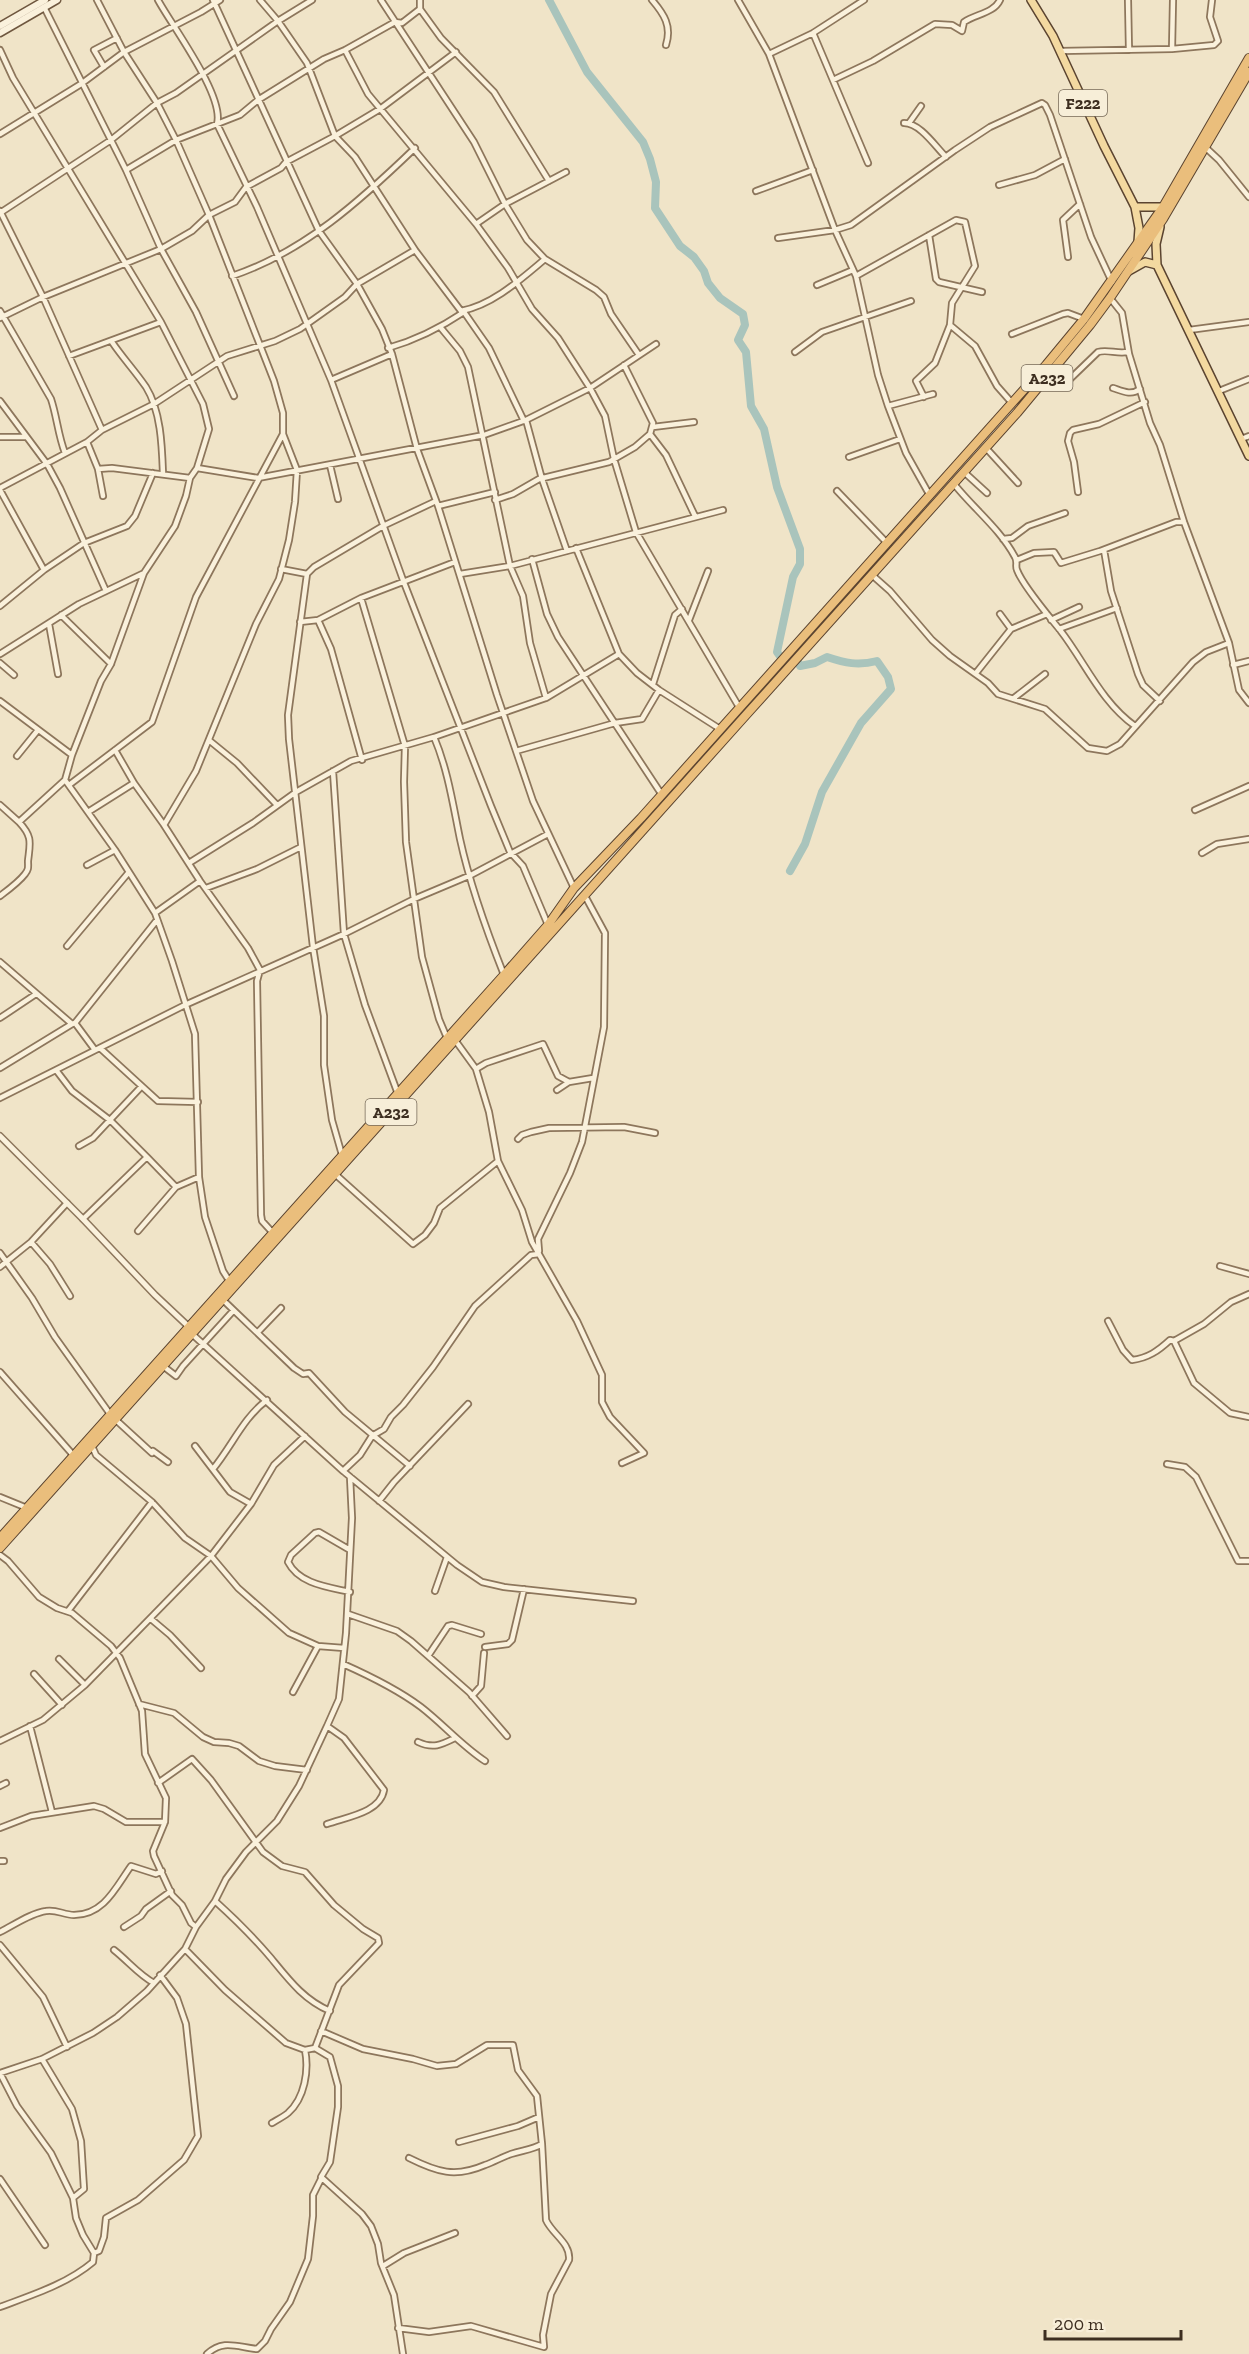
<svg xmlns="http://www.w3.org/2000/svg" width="1249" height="2354" font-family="'Zilla Slab',serif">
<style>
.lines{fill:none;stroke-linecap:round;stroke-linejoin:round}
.river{stroke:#a9c4bc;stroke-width:8}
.minor-casing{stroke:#8d765c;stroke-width:8}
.tertiary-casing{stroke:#8d765c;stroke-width:8}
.secondary-casing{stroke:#6f573f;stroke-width:9}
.primary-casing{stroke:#5b4430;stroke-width:10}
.trunk-casing{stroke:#5b4430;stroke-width:10}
.minor{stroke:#faf1dc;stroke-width:4.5}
.tertiary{stroke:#faf1dc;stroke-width:5}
.secondary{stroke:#faf1dc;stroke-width:6}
.primary{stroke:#f3d9a0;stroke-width:7}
.trunk{stroke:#eabe7c;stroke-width:8}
.labels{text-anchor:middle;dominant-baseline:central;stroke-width:4.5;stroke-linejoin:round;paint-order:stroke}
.shield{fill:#f7eed8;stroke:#756857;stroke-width:1.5}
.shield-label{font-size:16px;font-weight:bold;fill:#3d2e20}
</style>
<rect width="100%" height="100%" fill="#f0e4c8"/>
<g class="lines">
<!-- river -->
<path class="river" d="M549,0L587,72L643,142L650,159L656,182L655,208L680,246L694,257L704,271L708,283L720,298L743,314L745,325L738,340L746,352L751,406L764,429L777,487L800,549V564L793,577L777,652L784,662L797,660L800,666L815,663L827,657C845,663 858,666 877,661L888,677L891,689L861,723L822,792L805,844L790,871"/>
<defs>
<path id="minor" d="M97,0L124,52L157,103L176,140L209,215L274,381L283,413V434L297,470L295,502L289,540L279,579L256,624L196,771L164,825
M158,0C172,26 225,96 217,124L257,207L331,380L403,580L491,806L510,852L523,866L548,925
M213,0L319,231L357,284L382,329L392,354L417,449L438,506L497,695L533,801L574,888
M260,0L278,21L307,63L335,136L355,157L415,250L461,311L464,312L489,348L524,421
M381,0L474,142L505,204L527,240L545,259L596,290L604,297L611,314L639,355
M420,0V9L441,38L494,92L549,181
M652,0C664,14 672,26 666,45
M738,0L769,54L835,230L856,276L878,375L888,406L906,453L929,494
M1128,0L1129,50
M44,7L126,170L161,249L196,312L234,396
M813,33L868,163
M1172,49L1173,0
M0,50L13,78L161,322L203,404L209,429L197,468L190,478L186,496L175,526L144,573L111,664L101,681L72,755L65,780L115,850L155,913L172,961L195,1034L199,1177L205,1217L223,1271L230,1282
M345,50L368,94L476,224L508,268L532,309L558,338L590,388L605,416L614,459L636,532L739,707
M1060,51L1172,49L1214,45L1218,41L1210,17L1212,0
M769,54L813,33L864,0
M104,67L94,50L117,38
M833,80L873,61L935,24L952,25L962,31L964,22C976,14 994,13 1000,0
M904,123C920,123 935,146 946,157
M909,123L921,106
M0,134L81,84L124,52L201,12L220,0
M1205,147L1219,160L1249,197
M126,170L176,140L240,115L258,100L324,59L345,50L395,22L402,23L420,9
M999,185L1035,175L1065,159
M756,191L813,170
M0,211L43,297L102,430
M0,213L111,140L157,103L176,93L278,21L312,0
M476,224L505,204L566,172
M929,235L936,279L939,282L982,292
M778,238L835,230L851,225L955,150L990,127L1042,103L1045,105L1050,115L1091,237L1112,282
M1068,257L1063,220L1080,204
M232,276C304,252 361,200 415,148
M856,276L956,220L965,222L975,266L952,303L950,325L975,346L997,386L1012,403
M817,285L853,270
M1110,298L1122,313L1129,354L1150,423L1160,445L1184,522L1229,643L1239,690L1249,703
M0,311L51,399C57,417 58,435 65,453
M461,311C493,305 521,279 545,259
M0,318L43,297L161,249L192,231L209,215L235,202L246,187L281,168L286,162L335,136L380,109L456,52
M441,328L460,351L468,367L510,566L523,596L530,643L546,698
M1189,330L1249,322
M1012,334L1063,314L1068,313L1084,319
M112,342C122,357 135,371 146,387C161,411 162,446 163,474
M388,348C416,340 440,328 464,312
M795,352L822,332L911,301
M69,356L161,322
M331,380L392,354
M1069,380L1098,352C1107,349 1117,354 1127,352L1129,354
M1113,388C1122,391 1131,396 1140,389
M1219,391L1249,379
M924,397L916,381L935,363L950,325
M0,401L47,464L60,488L106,591
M888,406L933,394
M526,420L542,479L567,551
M653,427L694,422
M650,434L666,455L695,516
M0,437H26
M1241,439L1249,436
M87,442L98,469L112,468L190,478
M986,448L1018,483
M849,457L900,439
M330,465L338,499
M197,468L258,478L484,435L526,420L590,388L656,344
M98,469L103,496
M964,472L987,493
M954,484C974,509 1000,529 1015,557C1018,562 1015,566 1017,570C1023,586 1048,615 1060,630C1085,662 1101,702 1135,726
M0,488L87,442L102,430L154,404L227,356L275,341L300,329L345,297L357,284L415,250
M0,490L44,570
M837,491L887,543
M1078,492L1074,462L1068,441L1070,433L1073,430L1099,424L1145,402
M495,500L513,494L539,479L609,462L635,447L650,434L653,423L624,365
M438,506L495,492
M1003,539L1012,538L1028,526L1065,513
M576,548L619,654L637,673L659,690L720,729
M1104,550L1111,591L1138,674L1143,685L1160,701
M532,559L547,614L558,637L662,795
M1017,560L1034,553L1054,552L1061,563L1100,551L1176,522H1184
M281,569L307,574
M460,574L510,566L723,510
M872,575L890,591L932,640L950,656L988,683L998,694L1045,709L1088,748L1107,751L1120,744L1193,662L1206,652L1229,643
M361,598L405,746L404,782L406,842L422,957L439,1019L447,1038
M0,606L44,570L84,543L127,526L135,516L153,473
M1000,614L1011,629
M61,615L111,664
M318,620L331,649L362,760
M689,620L708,571
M1051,620L1079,607
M300,622L318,620L361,598L455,562
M49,624L58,674
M1059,629L1117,608
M0,654L79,604L144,573
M0,663L14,675
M1233,665L1249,661
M976,673L1011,629L1047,614
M653,684L675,615L682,609
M1014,698L1045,674
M0,701L72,755
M434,737C448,770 453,805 460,839C470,885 487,932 504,975
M210,741L237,763L277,805
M115,750L134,783L164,825L200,881L248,948L260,970L257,981L261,1215L262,1221L273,1233
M516,751L615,723L642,719L659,690
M17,756L38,730
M333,771L344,934L365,1005L398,1094
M69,785L152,722L196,597L283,434
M0,805L19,822L65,780
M1195,810L1249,786
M88,812L134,783
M1202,853L1217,844L1249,839
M189,863L253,823L296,792L351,761L434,737L546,698L619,654
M87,865L115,850
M206,888L257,869L301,847
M0,896C8,890 19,882 25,874C29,869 28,867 28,861C30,843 33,837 19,822
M155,913L200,881
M67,946L129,872
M0,962L72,1024L75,1023L95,1050
M0,1018L36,994
M75,1023L157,920
M455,1040L476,1069L489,1112L498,1161L522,1210L532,1242L577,1321L602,1375V1402L610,1417L644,1453L622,1463
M100,1048L158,1101L198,1102
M0,1068L72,1024
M476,1069L486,1063L543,1044L558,1076L569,1082
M56,1070L72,1091L111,1121L147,1157L83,1219
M557,1090L569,1082L593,1078
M0,1098L185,1005L344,934L414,899L471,875L548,834
M518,1139L522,1135L531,1132L549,1128L624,1127L655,1133
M79,1146L93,1138L141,1087
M342,1155L332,1120L324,1065V1016L313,947L289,739L288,715L307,574L314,567L383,526L436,501
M147,1157L176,1187
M335,1174L413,1244L425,1235L434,1223L440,1208L498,1161
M138,1231L176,1187L199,1177
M31,1242L50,1264L70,1296
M539,1251L538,1239L570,1173L582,1142L604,1027L605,933L585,896
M0,1253L32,1298L55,1337L110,1414
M1220,1266L1249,1274
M0,1267L31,1242L67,1203
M222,1299L294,1368L303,1374L309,1373L345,1412L410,1466
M1108,1321L1123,1350L1132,1360C1148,1358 1158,1351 1170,1340L1174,1341L1194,1383L1230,1413L1249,1417
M258,1332L281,1308
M192,1334L343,1471L360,1455L372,1436L384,1429L391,1417L403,1405L433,1367L475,1306L531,1255L539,1254
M1174,1341L1204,1324L1231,1302L1249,1294
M163,1366L176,1376L183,1366L233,1311
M0,1372L74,1456
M116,1420L152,1453
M92,1446L96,1455L152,1502L185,1538L211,1556L238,1588L289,1633L318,1646L344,1648
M195,1446L230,1492L251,1504
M153,1451L168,1462
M1167,1464L1185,1467L1196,1477L1238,1561H1249
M213,1469C232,1446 243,1418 267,1400
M343,1471L457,1565L482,1582L504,1587L633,1601
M0,1497L27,1508
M379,1501L394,1482L468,1404
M0,1555L8,1561L39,1597L57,1608L72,1613L111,1646L120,1658L142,1711L145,1754L166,1798L165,1822L153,1851L154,1856L172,1895L182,1905L191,1923L196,1927
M435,1591L447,1557
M350,1592C328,1587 299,1584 288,1562L291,1555L315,1533L319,1532L350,1550
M68,1611L152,1502
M348,1614L397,1631L411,1641L469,1692L507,1736
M151,1619L170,1635L201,1668
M485,1647L508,1644L512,1640L524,1589
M428,1656L448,1626L452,1625L481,1634
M59,1659L85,1685
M343,1664C370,1676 397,1689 421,1707C443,1724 462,1746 485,1761
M34,1674L62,1705
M293,1692L318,1646
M472,1696L481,1686L484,1653
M139,1704L174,1713L203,1737L214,1742L229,1743L239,1746L259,1761L275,1766L307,1770
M30,1726L52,1812
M0,1741L43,1720L85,1685L211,1556L251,1504L274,1465L305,1436
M418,1742C433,1749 441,1745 455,1738
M158,1783L192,1759L211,1780L263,1852L282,1866L305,1872L334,1905L363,1929L378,1938L379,1943L339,1985L315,2048
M0,1786L6,1783
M327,1824C346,1817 380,1813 384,1790L344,1738L327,1726L339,1699L346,1633L352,1518L350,1477
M0,1828L31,1816L94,1806L104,1809L126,1822H165
M0,1861H4
M215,1901C235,1919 254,1938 271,1958C289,1980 304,2000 330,2011
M124,1927L141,1916L146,1909L171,1891
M0,1932C14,1925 31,1913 46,1911C56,1909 64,1915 74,1915C104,1915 116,1887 131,1866L156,1874L162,1871
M0,1945L43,1997L67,2047
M185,1949L225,1990L286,2043L305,2050L315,2048L330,2057L338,2086V2107L330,2162L321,2177L362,2214L371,2226L378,2244L381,2263L394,2295L403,2354
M114,1950C128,1961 139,1975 154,1983
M321,2031L363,2049L413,2059L437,2066L456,2064L487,2045H513L518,2070L537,2096L542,2144C532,2150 523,2150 511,2154C502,2157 494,2162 485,2165C455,2178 437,2172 409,2158
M42,2059L72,2109L81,2141L84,2189L73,2198
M0,2073L42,2059L93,2033L117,2017L147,1991L185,1949L196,1927L215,1901L226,1879L246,1852L277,1821L299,1786L327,1726
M272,2123C277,2120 283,2117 288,2113C305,2098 309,2070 305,2050
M459,2142L518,2126L539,2117
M0,2179L45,2245
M94,2253L99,2251L104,2237L106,2218L138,2200L184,2160L198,2136L186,2024L177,1998L160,1975
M383,2266L404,2253L455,2233
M0,2307C32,2295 67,2284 93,2262L94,2253L83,2235L76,2218L73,2198L51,2153L17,2106L0,2073
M398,2328L429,2332L471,2326L544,2347L543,2335L551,2294L569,2260C571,2243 552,2234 546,2220L542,2144
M207,2354C223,2339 237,2347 257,2349L265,2341L271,2329L290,2302L308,2259L313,2216V2195L321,2179"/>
<path id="tertiary" d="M0,1136L83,1219L155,1295L188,1326"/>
<path id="secondary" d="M0,26L45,0
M0,33L57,0"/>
<path id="primary" d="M1031,0L1053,36L1104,146L1135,207L1139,228L1138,242
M1135,207H1163
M1160,227L1156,244L1157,265L1249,456
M1129,271L1145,262L1157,265"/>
<path id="trunk" d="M0,1538L504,975L548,925L574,888L641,818L1046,365L1084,319L1163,207L1249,58
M0,1548L746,715L1017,413L1090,325L1110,298L1163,219L1249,72"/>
</defs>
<!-- minor casing -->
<use href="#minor" class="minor-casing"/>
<!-- tertiary casing -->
<use href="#tertiary" class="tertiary-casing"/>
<!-- secondary casing -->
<use href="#secondary" class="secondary-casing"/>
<!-- primary casing -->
<use href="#primary" class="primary-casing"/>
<!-- trunk casing -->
<use href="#trunk" class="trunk-casing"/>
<!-- minor -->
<use href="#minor" class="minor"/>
<!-- tertiary -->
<use href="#tertiary" class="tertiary"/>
<!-- secondary -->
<use href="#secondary" class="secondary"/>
<!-- primary -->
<use href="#primary" class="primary"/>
<!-- trunk -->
<use href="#trunk" class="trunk"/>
</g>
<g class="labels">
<!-- shield labels -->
<g class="shield">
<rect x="1059" y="90" width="48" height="26" rx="4.5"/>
<rect x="1021.5" y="365" width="51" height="26" rx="4.5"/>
<rect x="365.5" y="1099" width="51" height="26" rx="4.5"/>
</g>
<g class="shield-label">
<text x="1083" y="103">F222</text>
<text x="1047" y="378">A232</text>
<text x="391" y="1112">A232</text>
</g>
</g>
<!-- scale -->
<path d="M1045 2330v9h136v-9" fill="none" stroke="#3d2e20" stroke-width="3"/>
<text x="1054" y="2330" font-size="18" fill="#3d2e20" stroke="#f7eed8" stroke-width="4.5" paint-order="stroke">200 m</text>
</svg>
